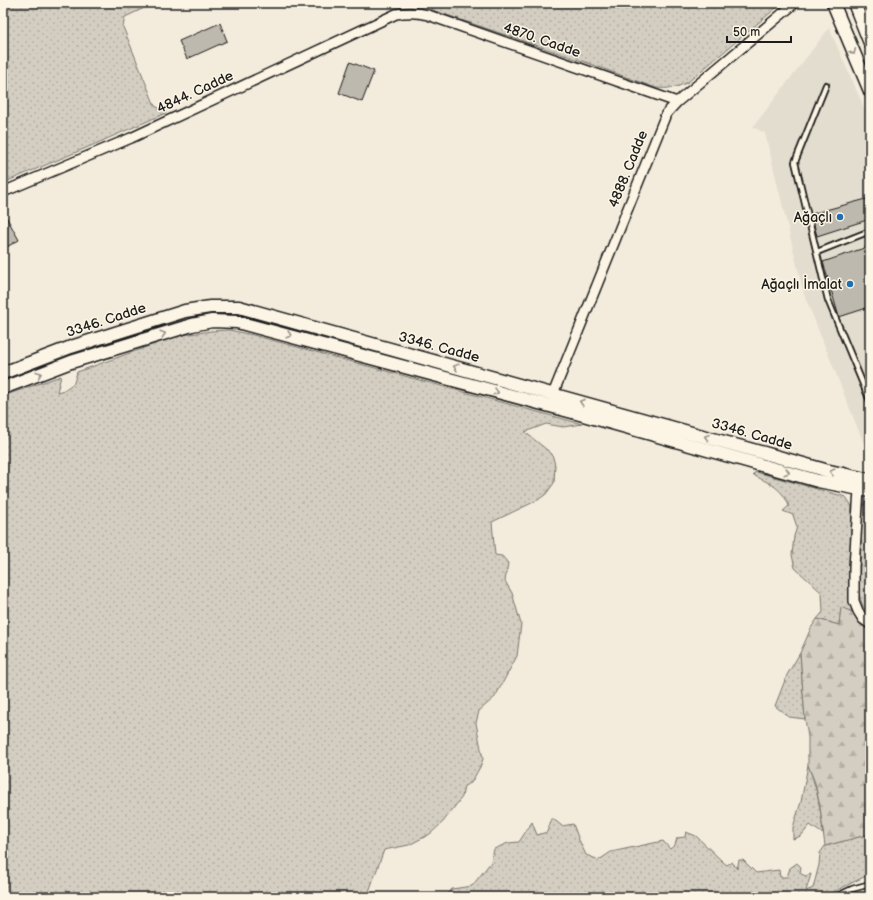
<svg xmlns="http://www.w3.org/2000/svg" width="873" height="900" font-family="'Balsamiq Sans',sans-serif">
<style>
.built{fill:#e3ddcf}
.grass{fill:url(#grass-dots);stroke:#78756e}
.forest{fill:url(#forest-firs);stroke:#78756e}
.building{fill:#beb9ae;stroke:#1c1c1c}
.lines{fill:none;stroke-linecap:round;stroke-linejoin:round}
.service-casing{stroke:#1c1c1c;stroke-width:8}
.minor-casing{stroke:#1c1c1c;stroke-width:12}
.tertiary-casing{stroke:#1c1c1c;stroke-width:15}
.service{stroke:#fcf5e5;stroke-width:4.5}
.minor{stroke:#fcf5e5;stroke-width:9}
.tertiary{stroke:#fcf5e5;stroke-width:12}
.oneway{stroke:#97938b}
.poi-dot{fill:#1f6fb2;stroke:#fcf5e5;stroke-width:1.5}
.labels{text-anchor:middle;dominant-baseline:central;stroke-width:3;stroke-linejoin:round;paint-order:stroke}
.street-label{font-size:14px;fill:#1c1c1c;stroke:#fcf5e5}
.poi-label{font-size:14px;fill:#1c1c1c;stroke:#fcf5e5;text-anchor:end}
</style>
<defs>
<pattern id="grass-dots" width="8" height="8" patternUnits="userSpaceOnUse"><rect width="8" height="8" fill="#d3cec1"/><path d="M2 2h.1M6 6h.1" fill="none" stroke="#b5b0a5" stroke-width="1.8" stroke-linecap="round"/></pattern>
<pattern id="forest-firs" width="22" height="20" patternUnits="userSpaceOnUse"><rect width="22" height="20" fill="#d3cec1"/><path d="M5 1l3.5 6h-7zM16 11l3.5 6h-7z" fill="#b5b0a5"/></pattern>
</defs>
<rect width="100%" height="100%" fill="#f3ecdd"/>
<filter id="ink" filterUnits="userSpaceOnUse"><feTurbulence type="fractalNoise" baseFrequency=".025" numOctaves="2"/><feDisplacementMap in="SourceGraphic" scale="8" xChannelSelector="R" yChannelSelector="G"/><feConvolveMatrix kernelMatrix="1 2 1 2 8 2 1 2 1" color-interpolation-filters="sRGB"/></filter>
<g filter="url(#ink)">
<!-- built -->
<path class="built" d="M829,28L870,121V459L804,294L765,133L753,127Z"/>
<!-- grass -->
<path class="grass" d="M3,3H155L125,17L123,27L155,106L165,111L166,113L86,148L3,183Z
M424,3H782L688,82C677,88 668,89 656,88L585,62L435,11Z
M229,330L253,335L582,424L563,427L546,424L525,432L552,454L555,465L554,483L546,494L538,500L492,522L495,555L502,556L508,563L505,581L512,593L521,624L517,656L495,697L479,711L476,723L483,759L480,767L471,783L464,786L462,797L443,822L430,834L409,845L384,850L367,897H3V396L61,376L57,392L64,390L74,383L77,372L177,336L211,331Z
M756,472L846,497L852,506L850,598L852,612L841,608L839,625L817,619L823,612L822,593L795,568L792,555L794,536L797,527L793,515L783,511L789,506C782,488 771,484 755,476L753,474Z
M866,501H870V615C863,609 861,602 859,593L862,510Z
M800,653L805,719L789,717L775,706L787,675Z
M808,765C817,788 821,810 823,834L810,825L801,836L793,839V827L801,802Z
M552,818L562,826L573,824L579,840L586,855L599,860L611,852L663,841L670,849L675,845L677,838L685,837L686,832L696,836L723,862L727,865L732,862L737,869L739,860H743L756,873L779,870L780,877H787L790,868L797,863L801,867L800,873L805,876L811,874L806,891L813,888L819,865L820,853L825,846L870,834V874L823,897H445L452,889L472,886L491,862L494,849L508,843L519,842L532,822L537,835L547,832Z"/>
<!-- forest -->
<path class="forest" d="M841,607L852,612L860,624L870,631V834L825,846L820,807L815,783L808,765V737L805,719L800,653L811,628L817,619L839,625Z"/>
<!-- building -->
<path class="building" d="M220,23L227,41L187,59L179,41Z
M350,62L374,71L362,102L339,93Z
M870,198V219L817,236L811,214Z
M3,211L19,240L3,249Z
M870,246V307L839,317L823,262Z"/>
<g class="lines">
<defs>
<path id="service" d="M826,85L795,162L828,300L870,401
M817,252L870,231
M835,897L852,889L870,884"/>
<path id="minor" d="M3,192L131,138L396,14C407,12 417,12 428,15L677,102
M553,394L666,114L677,102L795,3
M859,490L854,567V601L858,611L863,619L870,624"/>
<path id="tertiary" d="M833,3L870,91
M854,3L870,43
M3,373L71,347L185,311L210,307H239L825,470L870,480
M3,388L71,362L192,325L212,321L237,322L576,413L818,481L870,491"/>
</defs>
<!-- service casing -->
<use href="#service" class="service-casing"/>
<!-- minor casing -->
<use href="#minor" class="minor-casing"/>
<!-- tertiary casing -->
<use href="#tertiary" class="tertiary-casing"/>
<!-- service -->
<use href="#service" class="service"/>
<!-- minor -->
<use href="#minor" class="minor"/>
<!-- tertiary -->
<use href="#tertiary" class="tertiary"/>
</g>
<!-- one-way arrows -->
<defs><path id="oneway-chevron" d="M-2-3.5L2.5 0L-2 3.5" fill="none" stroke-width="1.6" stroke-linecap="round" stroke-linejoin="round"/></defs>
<g class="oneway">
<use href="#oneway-chevron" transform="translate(853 52) rotate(66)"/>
<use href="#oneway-chevron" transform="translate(163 334) rotate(-17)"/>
<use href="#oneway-chevron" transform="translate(289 335) rotate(16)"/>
<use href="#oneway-chevron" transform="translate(456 367) rotate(-165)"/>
<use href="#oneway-chevron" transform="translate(39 374) rotate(-21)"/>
<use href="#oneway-chevron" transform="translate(496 392) rotate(15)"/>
<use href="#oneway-chevron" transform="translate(582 402) rotate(-164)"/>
<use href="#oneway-chevron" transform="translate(707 437) rotate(-164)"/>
<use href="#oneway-chevron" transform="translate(787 472) rotate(16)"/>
<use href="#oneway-chevron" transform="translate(832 472) rotate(-166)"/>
</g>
</g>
<!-- markers -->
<g class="poi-dot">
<circle cx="840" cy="217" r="4"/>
<circle cx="850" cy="284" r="4"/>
</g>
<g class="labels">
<!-- street labels -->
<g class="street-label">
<text transform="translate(542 40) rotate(19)">4870. Cadde</text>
<text transform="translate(195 92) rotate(-25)">4844. Cadde</text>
<text transform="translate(628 169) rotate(-68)">4888. Cadde</text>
<text transform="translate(106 320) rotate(-18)">3346. Cadde</text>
<text transform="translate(439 347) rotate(15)">3346. Cadde</text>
<text transform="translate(752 434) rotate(16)">3346. Cadde</text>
</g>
<!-- poi labels -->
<g class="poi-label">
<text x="832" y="217">Ağaçlı</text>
<text x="842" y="284">Ağaçlı İmalat</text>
</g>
</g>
<!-- margin -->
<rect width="873" height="900" fill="none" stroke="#fcf5e5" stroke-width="16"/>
<rect x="8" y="8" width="857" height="884" fill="none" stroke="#1c1c1c" stroke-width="1.5" filter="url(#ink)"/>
<!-- scale -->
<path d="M727 36v6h64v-6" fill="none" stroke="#1c1c1c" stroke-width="2"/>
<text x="733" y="36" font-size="12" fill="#1c1c1c" stroke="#fcf5e5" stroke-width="3" paint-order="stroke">50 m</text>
</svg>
